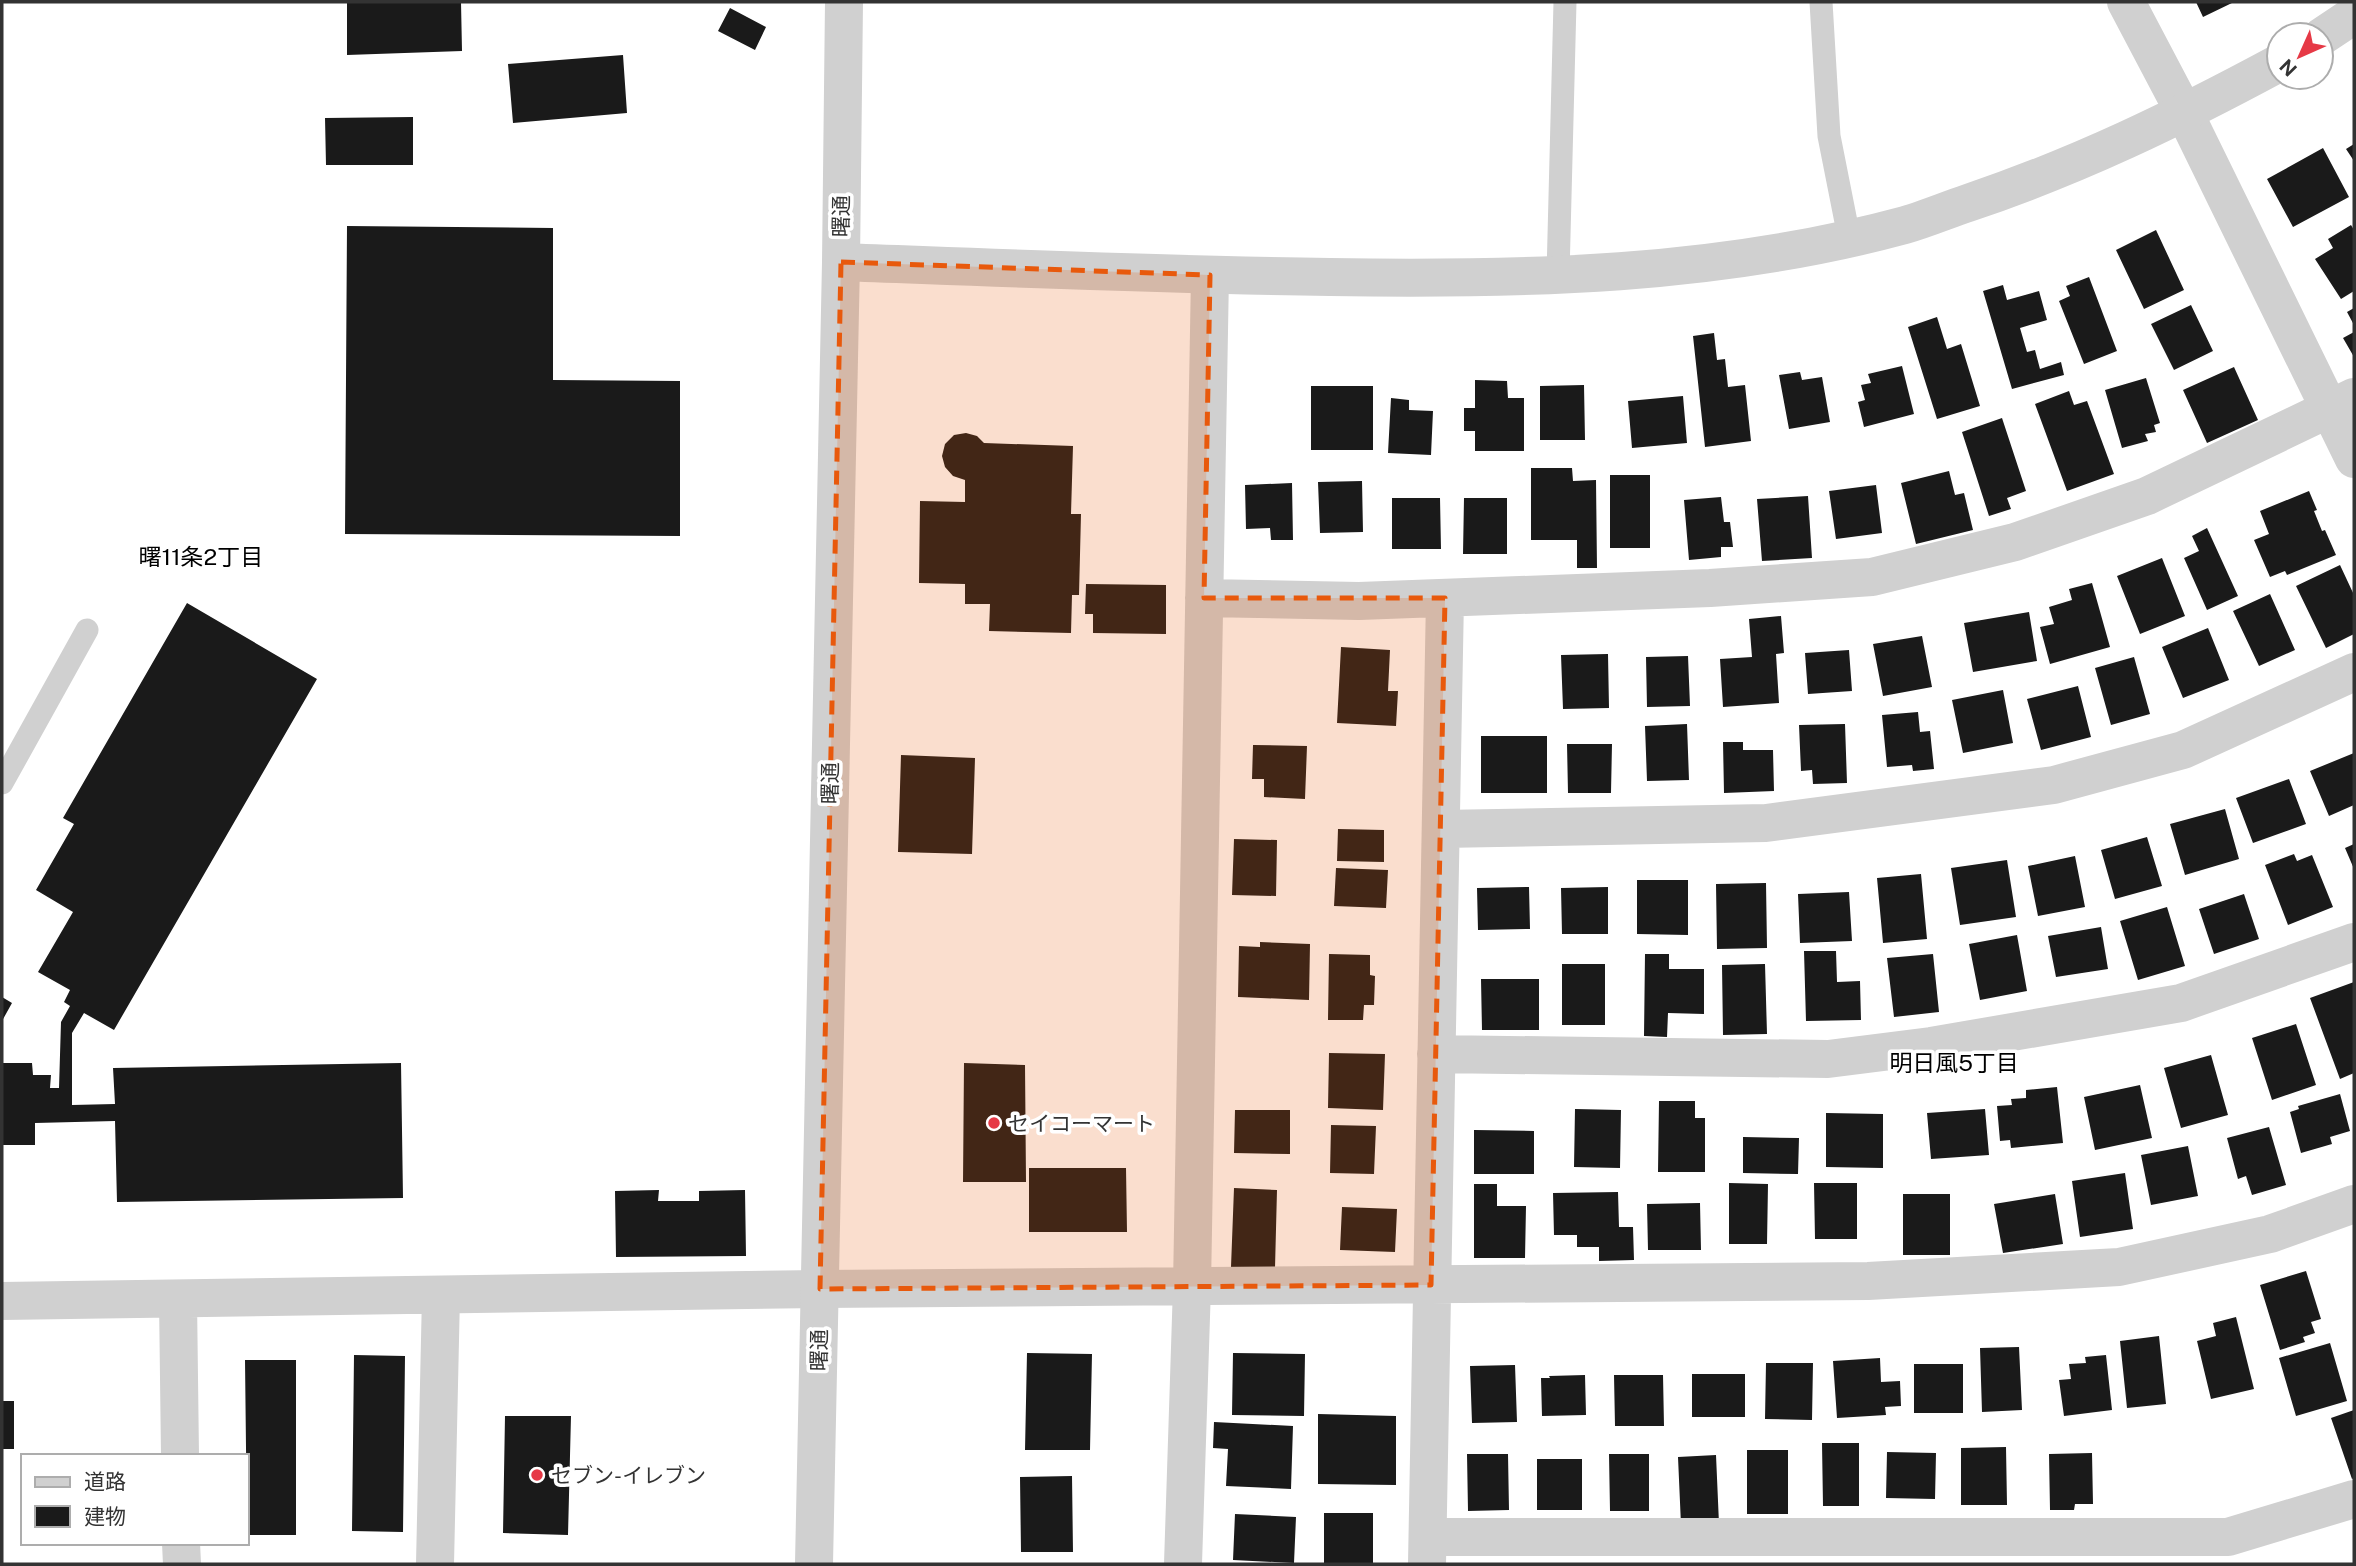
<svg xmlns="http://www.w3.org/2000/svg" width="2356" height="1566" font-family="'Public Sans','Noto Sans JP',sans-serif">
<style>
.building{fill:#1a1a1a}
.lines{fill:none;stroke-linecap:round;stroke-linejoin:round}
.service{stroke:#d0d0d0;stroke-width:23}
.minor{stroke:#d0d0d0;stroke-width:38}
.tertiary{stroke:#d0d0d0;stroke-width:38}
.marked{fill:#e8590c;fill-opacity:0.2;stroke:#e8590c;stroke-width:5;stroke-dasharray:14 9;stroke-linejoin:round}
.poi-dot{fill:#e63946;stroke:#fff;stroke-width:2.5}
.labels{text-anchor:middle;dominant-baseline:central;stroke-width:7;stroke-linejoin:round;paint-order:stroke}
.street-label{font-size:21px;fill:#333;stroke:#fff}
.poi-label{font-size:21px;fill:#333;stroke:#fff;text-anchor:start}
.neighbourhood-label{font-size:23px;fill:#000;stroke:#fff}
</style>
<rect width="100%" height="100%" fill="#fff"/>
<!-- building -->
<path class="building" d="M347,2H461L462,51L347,55Z
M2196,2H2234L2203,17Z
M730,8L766,27L755,50L718,31Z
M623,55L627,113L513,123L508,64Z
M413,117V165H326L325,118Z
M2354,144V161L2346,149Z
M2323,148L2349,197L2293,227L2267,179Z
M2351,225L2354,230V291L2341,299L2315,259L2333,248L2328,239Z
M347,226L553,228V380L680,381V536L345,534Z
M2156,230L2184,290L2144,309L2116,250Z
M2089,277L2117,351L2084,364L2059,301L2070,296L2066,286Z
M2003,285L2007,300L2039,291L2047,320L2020,328L2027,352L2035,350L2040,369L2061,362L2064,375L2012,389L1983,291Z
M2191,305L2213,351L2174,370L2151,324Z
M2354,308V325L2347,312Z
M1937,317L1947,349L1961,344L1980,406L1937,419L1908,327Z
M2354,332V357L2343,338Z
M1714,333L1717,360L1725,359L1728,387L1745,385L1751,441L1705,447L1693,336Z
M1902,366L1914,414L1864,427L1858,402L1865,400L1861,385L1871,383L1868,374Z
M2234,367L2258,420L2207,443L2183,390Z
M1800,372L1802,380L1822,377L1830,422L1789,429L1779,375Z
M2146,378L2160,423L2154,425L2156,432L2145,434L2148,441L2122,448L2105,390Z
M1475,380L1507,381L1508,398H1524V451H1475V431H1464V408H1475Z
M1584,385L1585,440H1540V386Z
M1311,386H1373V450H1311Z
M2069,391L2074,405L2087,401L2114,474L2067,491L2035,404Z
M1683,396L1687,443L1632,448L1628,401Z
M1391,398L1409,400V410L1433,411L1431,455L1388,453Z
M2002,418L2026,491L2007,498L2011,509L1989,516L1962,432Z
M966,433L977,436L984,443L1073,446L1071,514H1081L1079,595H1072L1071,633L989,631L990,604H965V584L919,583L920,501L965,502V480L953,476L945,467L942,456L945,444L954,435Z
M1531,468H1572L1573,481L1596,480L1597,568H1577V540H1531Z
M1949,471L1955,495L1964,493L1973,530L1916,544L1901,483Z
M1610,475H1650V548H1610Z
M1362,481L1363,532L1320,533L1318,482Z
M1292,483L1293,540H1271L1270,528L1246,529L1245,485Z
M1876,485L1882,533L1836,539L1829,491Z
M2309,491L2317,510L2314,511L2322,531L2325,530L2336,555L2287,575L2285,571L2270,577L2254,540L2269,534L2260,511Z
M1808,496L1812,558L1762,561L1757,499Z
M1721,497L1724,522H1730L1733,547H1721V557L1689,560L1684,500Z
M1392,498H1440L1441,549H1392Z
M1464,498H1507V554H1463Z
M2207,528L2238,596L2207,610L2184,558L2199,551L2192,536Z
M2162,558L2185,616L2140,634L2117,576Z
M2340,565L2354,595V634L2326,648L2296,586Z
M2092,583L2110,647L2050,664L2040,627L2054,624L2049,607L2072,600L2069,589Z
M1086,584L1166,585V634L1093,633V614H1085Z
M2270,594L2295,650L2259,666L2233,611Z
M187,603L317,679L114,1030L84,1013L72,1033V1105L115,1104L113,1068L401,1063L403,1198L117,1202L115,1121L35,1123V1145H2V1063H32L33,1075H51L50,1088H59L61,1022L70,1006L64,1002L70,990L38,972L73,912L36,890L74,824L63,818Z
M2029,612L2037,661L1973,672L1964,623Z
M1781,616L1784,653L1776,654L1779,703L1723,707L1720,659L1752,657L1749,619Z
M2208,628L2229,680L2183,698L2162,647Z
M1922,636L1932,687L1883,696L1873,644Z
M1341,647L1390,650L1388,691H1398L1396,726L1337,723Z
M1849,650L1852,691L1808,694L1805,653Z
M1608,654L1609,708L1563,709L1561,655Z
M1688,656L1690,706L1647,707L1646,657Z
M2134,657L2150,714L2111,725L2095,668Z
M2078,686L2091,737L2041,750L2027,699Z
M2003,690L2013,743L1963,753L1952,700Z
M1918,712L1920,732L1930,731L1934,769L1913,771L1912,765L1887,767L1882,715Z
M1687,724L1689,780L1647,781L1645,726Z
M1845,724L1847,783L1813,784L1812,770L1801,771L1799,725Z
M1481,736H1547V793H1481Z
M1723,742H1743V750H1773L1774,791L1724,793Z
M1567,744H1612L1611,793H1568Z
M1253,745L1307,746L1305,799L1264,797V779H1252Z
M2354,753V805L2329,816L2310,771Z
M901,755L975,758L972,854L898,852Z
M2289,779L2306,824L2253,843L2236,798Z
M2225,809L2239,859L2185,875L2170,824Z
M1338,829L1384,830V862L1337,861Z
M2147,837L2162,886L2115,899L2101,850Z
M1234,839L1277,840L1276,896L1232,895Z
M2354,844V869L2345,848Z
M2294,854L2297,861L2312,855L2333,907L2288,925L2265,865Z
M2075,856L2085,907L2038,916L2028,866Z
M2007,860L2016,917L1960,925L1951,868Z
M1336,868L1388,870L1386,908L1334,906Z
M1921,874L1927,939L1883,943L1877,878Z
M1637,880H1688V935L1637,934Z
M1766,883L1767,948L1717,949L1716,884Z
M1529,887L1530,929L1478,930L1477,888Z
M1608,887V934H1562L1561,888Z
M1849,892L1852,941L1800,943L1798,894Z
M2244,894L2259,939L2214,954L2199,909Z
M2167,907L2185,966L2138,980L2120,921Z
M2101,927L2108,969L2056,977L2048,936Z
M2017,935L2027,991L1980,1000L1969,944Z
M1260,942L1310,944L1309,1000L1238,997L1239,946L1260,947Z
M1804,951H1836L1837,982L1860,981L1861,1020L1806,1021Z
M1329,954L1370,955V975L1375,976L1374,1005H1364L1363,1020H1328Z
M1645,954H1669V969H1704V1014L1668,1013L1667,1037L1644,1036Z
M1933,954L1939,1012L1894,1017L1887,958Z
M1562,964H1605V1025H1562Z
M1765,964L1767,1034L1723,1035L1722,965Z
M1481,979H1539V1030H1482Z
M2354,982V1073L2340,1079L2310,998Z
M2,997L12,1003L2,1021Z
M2296,1024L2316,1085L2272,1100L2252,1038Z
M1329,1053L1385,1054L1383,1110L1328,1108Z
M2211,1055L2228,1115L2181,1128L2164,1068Z
M964,1063L1025,1065L1026,1182H963Z
M2140,1085L2152,1138L2095,1150L2084,1097Z
M2057,1087L2063,1143L2011,1148L2010,1140L2000,1141L1997,1106L2012,1105L2011,1099L2026,1098V1090Z
M2340,1094L2350,1131L2330,1137L2332,1144L2301,1153L2290,1112L2299,1109L2298,1106Z
M1659,1101H1695V1118H1705V1172H1658Z
M1575,1109L1621,1110L1620,1168L1574,1167Z
M1985,1109L1989,1155L1931,1159L1927,1113Z
M1235,1110H1290V1154L1234,1153Z
M1826,1113L1883,1114V1168L1826,1167Z
M1331,1125L1376,1126L1374,1174L1330,1173Z
M2269,1127L2286,1185L2252,1195L2246,1176L2238,1179L2227,1138Z
M1474,1130L1534,1131V1174H1474Z
M1743,1137L1799,1138L1798,1174L1743,1173Z
M2188,1146L2198,1196L2151,1205L2141,1155Z
M1029,1168H1126L1127,1232H1029Z
M2125,1173L2133,1229L2080,1237L2072,1181Z
M1729,1183L1768,1184L1767,1244H1729Z
M1814,1183H1857V1239H1815Z
M1474,1184H1497V1206H1526L1525,1258H1474Z
M1234,1188L1277,1190L1275,1268L1231,1267Z
M659,1190L658,1201H699V1191L745,1190L746,1256L616,1257L615,1191Z
M1618,1192L1619,1227H1633L1634,1260L1599,1261V1247H1577V1235H1554L1553,1193Z
M1903,1194H1950V1255H1903Z
M2055,1194L2063,1244L2003,1253L1994,1204Z
M1700,1203L1701,1250H1648L1647,1204Z
M1342,1207L1397,1209L1395,1252L1340,1250Z
M2306,1271L2321,1319L2311,1322L2315,1333L2303,1337L2305,1342L2280,1350L2260,1285Z
M2236,1317L2254,1389L2211,1399L2197,1341L2216,1336L2213,1323Z
M2159,1336L2166,1404L2127,1408L2120,1341Z
M2330,1343L2347,1401L2296,1416L2279,1358Z
M2019,1347L2022,1410L1982,1412L1980,1348Z
M1027,1353L1092,1354L1090,1450H1025Z
M1233,1353L1305,1354L1304,1416L1232,1415Z
M354,1355L405,1356L403,1532L352,1531Z
M2106,1355L2112,1410L2064,1416L2059,1380L2071,1379L2069,1364L2086,1363L2085,1357Z
M1880,1358L1881,1382L1900,1381L1901,1406L1885,1407L1886,1415L1837,1418L1833,1361Z
M245,1360H296V1535H247Z
M1766,1363H1813L1812,1420L1765,1419Z
M1914,1364H1963V1413H1914Z
M1515,1365L1517,1422L1472,1423L1470,1366Z
M1692,1374H1745V1417H1692Z
M1585,1375L1586,1415L1542,1416L1541,1378H1550L1549,1376Z
M1614,1375H1663L1664,1426H1615Z
M2,1401H14V1449H2Z
M2354,1410V1478L2352,1479L2331,1418Z
M1318,1414L1396,1416V1485L1318,1484Z
M505,1416H571L568,1535L503,1533Z
M1214,1422L1293,1426L1291,1489L1226,1486L1228,1449L1213,1448Z
M1822,1443H1859V1506H1823Z
M2006,1447L2007,1505H1961V1448Z
M1747,1450H1788V1514H1747Z
M1887,1452L1936,1453L1935,1499L1886,1498Z
M2092,1453L2093,1504H2075L2074,1510H2050L2049,1454Z
M1467,1454H1508L1509,1510L1468,1511Z
M1609,1454H1649V1511H1610Z
M1716,1455L1719,1524L1681,1525L1678,1457Z
M1537,1459H1582V1510H1537Z
M1072,1476L1073,1552H1021L1020,1477Z
M1324,1513H1373V1564H1324Z
M1235,1514L1296,1517L1294,1563L1233,1560Z"/>
<g class="lines">
<!-- service -->
<path class="service" d="M1821,2L1829,136L1849,237
M1558,275L1565,2
M2,783L87,630"/>
<!-- minor -->
<path class="minor" d="M2126,2L2185,114L2354,459
M1204,598L1359,601L1710,588L1872,577L2015,542L2147,496L2354,397
M1441,829L1766,823L2054,785L2183,750L2354,672
M1436,1054L1828,1059L1931,1046L2181,1003L2354,942
M178,1299L180,1456
M2,1301L820,1289L1868,1281L2119,1267L2270,1234L2354,1204
M1428,1537H2228L2354,1499
M181,1543L182,1564
M435,1564L441,1295
M1183,1564L1192,1286L1210,275
M1427,1564L1445,598"/>
<!-- tertiary -->
<path class="tertiary" d="M2321,37L2354,15
M841,262C1004,268 1167,275 1330,277C1524,280 1717,276 1905,225C1926,219 1947,210 1968,203C2078,166 2177,118 2279,63
M814,1564L841,262L844,2"/>
</g>
<!-- marked area -->
<path class="marked" d="M841,262L1210,275L1204,598H1445L1431,1285L820,1289Z"/>
<!-- markers -->
<g class="poi-dot">
<circle cx="994" cy="1123" r="7"/>
<circle cx="537" cy="1475" r="7"/>
</g>
<g class="labels">
<!-- street labels -->
<g class="street-label">
<text transform="translate(841 216) rotate(-89)">曙通</text>
<text transform="translate(830 783) rotate(-89)">曙通</text>
<text transform="translate(819 1350) rotate(-89)">曙通</text>
</g>
<!-- poi labels -->
<g class="poi-label">
<text x="1008" y="1123">セイコーマート</text>
<text x="551" y="1475">セブン-イレブン</text>
</g>
<!-- neighbourhood labels -->
<g class="neighbourhood-label">
<text x="201" y="556">曙11条2丁目</text>
<text x="1954" y="1062">明日風5丁目</text>
</g>
</g>
<!-- border -->
<rect width="2356" height="1566" fill="none" stroke="#333333" stroke-width="7"/>
<!-- legend -->
<rect x="21" y="1454" width="228" height="91" fill="#ffffff" stroke="#adadad" stroke-width="2"/>
<rect x="35" y="1477" width="35" height="10" fill="#d0d0d0" stroke="#adadad" stroke-width="2"/>
<text x="84" y="1489" font-size="21" fill="#333333">道路</text>
<rect x="35" y="1506" width="35" height="21" fill="#1a1a1a" stroke="#adadad" stroke-width="2"/>
<text x="84" y="1524" font-size="21" fill="#333333">建物</text>
<!-- north arrow -->
<g transform="translate(2300 56) rotate(225)"><circle r="33" fill="#ffffff" stroke="#adadad" stroke-width="2"/>
<path d="M0-5L12 26L0 18L-12 26Z" fill="#e63946"/>
<text y="-10" font-size="19" font-weight="bold" text-anchor="middle" fill="#333333">N</text>
</g>
</svg>
